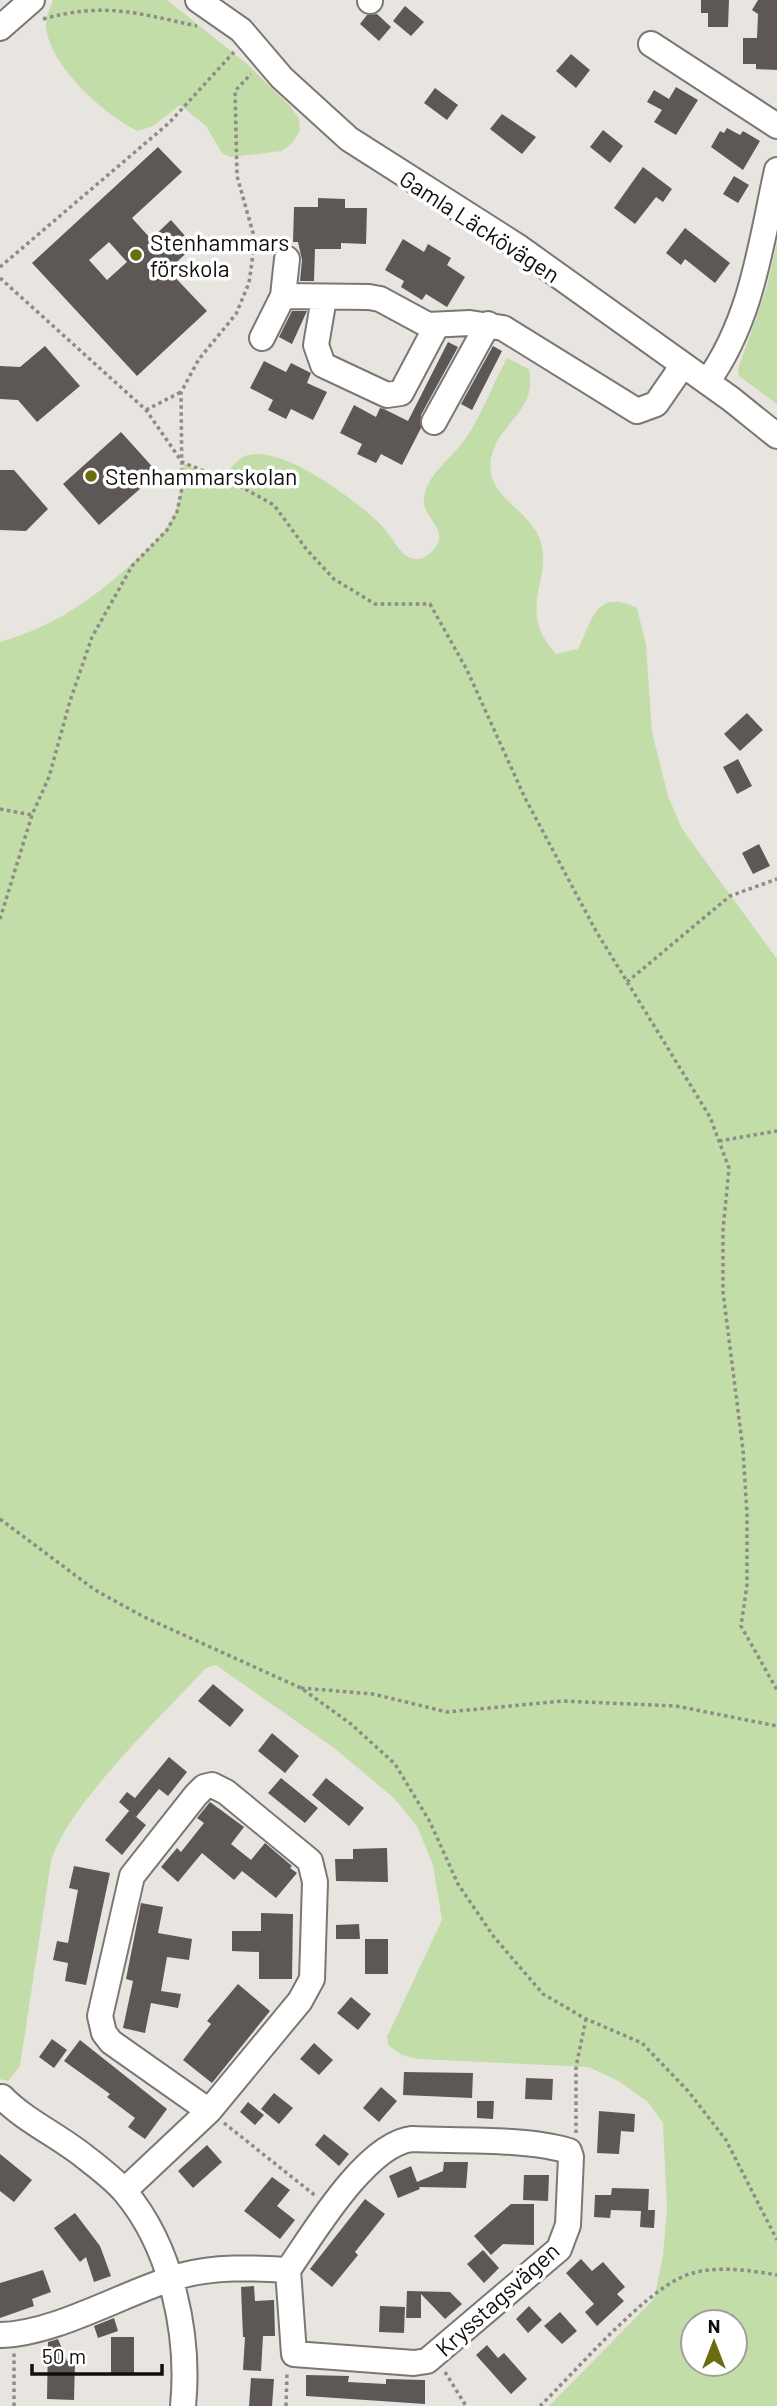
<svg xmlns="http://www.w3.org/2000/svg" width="777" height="2406" font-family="Barlow,sans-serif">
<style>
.green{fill:#c2dda7;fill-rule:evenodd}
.building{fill:#5d5855;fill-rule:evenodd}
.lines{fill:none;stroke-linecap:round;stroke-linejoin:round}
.minor-casing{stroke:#7b7873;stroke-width:28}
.path{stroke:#8e8b88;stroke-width:3.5;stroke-dasharray:3.5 3.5;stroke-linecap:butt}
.minor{stroke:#fff;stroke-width:24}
.poi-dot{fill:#6a6c0d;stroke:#fff;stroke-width:2.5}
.labels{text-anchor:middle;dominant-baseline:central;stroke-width:7;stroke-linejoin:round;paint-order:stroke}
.street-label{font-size:23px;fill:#100f0d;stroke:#fff}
.poi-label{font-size:23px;fill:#100f0d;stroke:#fff;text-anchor:start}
</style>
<rect width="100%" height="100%" fill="#e8e4df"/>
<!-- green -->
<path class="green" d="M53,0H167L246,63L291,107L299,119L300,130L293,142L282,151L230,157L222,153L206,126L180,105L153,126L138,131C104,115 50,66 46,27C45,18 50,8 53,0Z
M777,243V404L739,376L738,369L766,290Z
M507,358L529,369C538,413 497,422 491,459C485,494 522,506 537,533C559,576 512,606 556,654L578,649C593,620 595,588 637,608L646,645L652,732L668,796L682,829L777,959V2406H549L654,2299L663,2256L667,2208L663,2123L648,2102L620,2082L589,2067L418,2059L402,2055L389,2046L387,2037L442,1920L433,1865L417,1826L394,1798L333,1747L216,1665L206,1668C163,1715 68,1804 51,1861L20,2066L8,2081L0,2079V642C55,627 99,595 140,556C154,543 169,529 176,510C181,496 182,478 184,463L219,483C225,476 232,465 240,459C272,435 360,503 382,526C390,534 396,547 405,555C412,561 423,560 429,554C456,531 421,519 424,498C428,472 452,459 466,438C482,414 493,384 507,358ZM693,2322H735V2364H693Z"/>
<!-- building -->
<path class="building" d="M701,0H729L728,27H708V13H701Z
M758,0H777V70L756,69V64H743V38H757L758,14L752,10Z
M405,6L424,22L411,36L393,21Z
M377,14L391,27L379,41L360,24L367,15Z
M571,54L590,70L576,88L556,71Z
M676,87L698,100L676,135L654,122L662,110L647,102L654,90L669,99Z
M435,88L458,105L447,120L424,103Z
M502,114L536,137L522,154L490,129Z
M727,128L740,135L743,131L760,141L743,170L711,147L720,131L724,133Z
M603,130L623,146L610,163L590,147Z
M158,147L182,172L132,218L151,239L171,220L194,246L168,270L207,311L137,376L32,263ZM109,242L127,262L107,280L89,260Z
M643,167L672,189L663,202L656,197L635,224L614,208Z
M734,176L749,185L738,203L723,194Z
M318,198L345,199V208H367L366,244L341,243V249H315L314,281H300L302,260L298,242H293L294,207H318Z
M685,228L730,263L715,283L685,259L681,265L666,253Z
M403,239L424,252L428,244L451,258L447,265L465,277L447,307L426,294L422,300L401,287L404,281L385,270Z
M292,311H307L292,344L279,337Z
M448,342L458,347L421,415V428L402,465L381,454L376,463L357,454L362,444L340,433L354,405L376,417L380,408L384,409L408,421Z
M45,346L80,386L37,422L18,400L0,399V366L20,367Z
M493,346L502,351L472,410L461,404Z
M264,361L286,372L291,363L311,373L307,383L327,392L313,420L291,409L286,419L268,410L273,400L250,388Z
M121,432L158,473L99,525L63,484Z
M0,470H14L48,509L26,531L0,530Z
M747,713L763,730L740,751L724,734Z
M738,759L752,786L737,794L723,767Z
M759,844L770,866L753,874L742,853Z
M213,1684L244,1710L230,1727L198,1701Z
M272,1733L299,1756L285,1773L258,1751Z
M169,1757L187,1772L168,1796L159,1789L136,1817L119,1802L127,1792L135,1798Z
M281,1778L318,1808L305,1823L268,1793Z
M326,1778L364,1808L349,1826L312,1795Z
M210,1802L244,1827L231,1844L251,1860L265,1843L292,1866L290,1868L297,1873L276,1898L242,1871L234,1880L202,1853L178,1882L161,1867L177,1848L181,1852L204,1823L197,1818Z
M129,1811L146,1825L122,1855L105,1840Z
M387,1848L388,1882L336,1881L335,1859H353V1849Z
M74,1866L110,1873L86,1985L65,1981L68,1963L53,1960L57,1941L68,1943L78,1890L69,1888Z
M141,1903L163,1907L158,1933L192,1939L189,1960L167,1957L161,1991L181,1994L178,2008L151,2003L145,2033L123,2028L133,1981L126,1979Z
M261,1913L293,1914L292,1979H259V1952L232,1951V1931H261Z
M359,1924L360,1939H336V1925Z
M365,1939H388V1974H365Z
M238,1984L270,2011L212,2083L183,2060L211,2024L207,2021Z
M351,1997L371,2014L358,2030L337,2013Z
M52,2039L67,2050L54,2068L39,2057Z
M80,2040L167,2109L145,2139L128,2127L135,2118L107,2097L110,2094L64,2061Z
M314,2043L333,2060L319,2075L300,2059Z
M404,2072L473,2073L472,2098L403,2095Z
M526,2078L553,2079L552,2100L525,2099Z
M381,2087L397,2101L379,2122L363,2108Z
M274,2093L293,2108L279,2124L261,2109Z
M477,2101H494L493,2119L477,2118Z
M248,2102L264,2115L255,2125L240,2112Z
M599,2111L635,2114L634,2132L621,2131L619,2154L597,2153Z
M324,2134L349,2154L339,2166L315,2145Z
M207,2145L222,2162L193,2188L178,2171Z
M0,2154L32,2180L14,2202L0,2191Z
M444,2162H468L466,2188L419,2187L420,2189L398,2198L389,2176L411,2166L417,2182L443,2171Z
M524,2175H549L548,2201L523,2200Z
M272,2177L290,2190L277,2206L295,2220L280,2239L244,2211Z
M612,2188L649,2189L648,2210H655L654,2228L640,2227L641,2211L611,2210L610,2218L594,2217L595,2195H611Z
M365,2199L385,2214L355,2252L358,2255L332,2287L310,2269Z
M511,2204H534V2245L503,2244L491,2255L474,2236Z
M75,2213L100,2246L111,2276L94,2282L86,2257L80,2262L54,2228Z
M483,2250L499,2268L484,2283L467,2264Z
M581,2259L592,2271L603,2262L625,2287L617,2294L624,2301L597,2326L585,2312L594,2304L566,2273Z
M43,2270L51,2292L32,2299L34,2306L0,2318V2283Z
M254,2286L255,2301L274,2300L275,2336H263L261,2371L243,2370L245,2337H243L241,2287Z
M407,2291L450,2292L462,2304L445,2319L421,2294V2318H406Z
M380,2306L405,2307L404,2333L379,2332Z
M529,2306L542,2320L528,2333L516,2319Z
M560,2312L577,2331L562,2344L544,2326Z
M114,2318L118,2331L98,2338L94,2326Z
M111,2337H134V2374H111Z
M58,2339L67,2361H75L74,2400L47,2399L48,2342Z
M487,2345L498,2358L504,2353L527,2379L511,2394L476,2355Z
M306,2375L349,2376L348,2382L386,2384V2379L425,2380V2404L306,2396Z
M251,2378L274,2379L272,2406H249Z"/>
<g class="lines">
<defs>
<path id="minor" d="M198,0L241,30L282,78L349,139L517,246L731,399L777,436
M370,0V1
M0,28L32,0
M651,44L777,126
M283,296L369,297L380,299L428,325L470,323L503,328L637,411L656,404L683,365
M324,298L316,345L323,365L387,395L401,393L436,327
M262,338L283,296L287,259
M707,382C752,320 761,243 777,170
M434,422L488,324
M2,2097C24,2120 59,2136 85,2157C98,2167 114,2179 125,2192C172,2248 190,2335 183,2406
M124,2191L209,2111L300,2001L312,1979L315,1882L310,1861L226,1792L212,1785L204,1787L196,1795L132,1876L100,2016L104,2033L111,2042L209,2111
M0,2335C54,2335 127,2291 180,2276C215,2266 253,2268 288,2270L294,2354L414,2363L427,2361L559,2249L568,2225L571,2157L569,2151C527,2138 457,2141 412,2139C366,2144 313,2234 288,2270"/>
</defs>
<!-- minor casing -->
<use href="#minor" class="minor-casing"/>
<!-- path -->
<path class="path" d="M43,19C104,2 137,13 197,26
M0,267L169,123L234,52
M0,278L146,410L182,462L238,485L274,505L307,550L334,579L375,604H430L467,670L525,798L596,931L710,1117L729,1168L723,1230V1292L743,1450L747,1514V1585L741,1626L777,1690
M146,410L181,392
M0,809L32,815
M0,919L32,815L49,777L70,701L92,637L132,566L167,530L177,512L182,488L181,392L199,359L236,314L249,283L255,240L237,176L235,91L251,74
M627,982L730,896L777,879
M719,1141L777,1131
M0,1519L95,1590L144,1617L301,1688L351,1724L395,1764L430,1822L458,1884L494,1937L543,1994L586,2019L642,2043L688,2091L726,2140L777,2240
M301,1688L373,1694L447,1712L562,1701L676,1706L777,1726
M224,2123L317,2197
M576,2133V2067L586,2019
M445,2372L466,2406
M14,2406V2353
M286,2406L287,2373
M540,2406C575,2372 641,2295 682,2277C711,2264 747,2270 777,2275"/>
<!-- minor -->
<use href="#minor" class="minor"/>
</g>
<!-- markers -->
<g class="poi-dot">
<circle cx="136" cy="255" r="7"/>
<circle cx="91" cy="476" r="7"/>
</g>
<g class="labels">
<!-- street labels -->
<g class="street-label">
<text transform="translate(480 226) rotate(33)">Gamla Läckövägen</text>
<text transform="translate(497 2299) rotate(-42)">Krysstagsvägen</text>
</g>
<!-- poi labels -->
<g class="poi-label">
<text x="150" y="242">Stenhammars<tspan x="150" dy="26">förskola</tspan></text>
<text x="105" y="476">Stenhammarskolan</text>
</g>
</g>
<!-- north arrow -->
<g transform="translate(714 2343)"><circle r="33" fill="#ffffff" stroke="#9f9f9e" stroke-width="2"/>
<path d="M0-5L12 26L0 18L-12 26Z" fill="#6a6c0d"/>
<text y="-10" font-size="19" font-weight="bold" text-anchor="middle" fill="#100f0d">N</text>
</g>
<!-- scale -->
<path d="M32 2364v10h130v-10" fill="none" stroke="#100f0d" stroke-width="3.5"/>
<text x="42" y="2364" font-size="21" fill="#100f0d" stroke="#ffffff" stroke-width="5" paint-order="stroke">50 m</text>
</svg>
